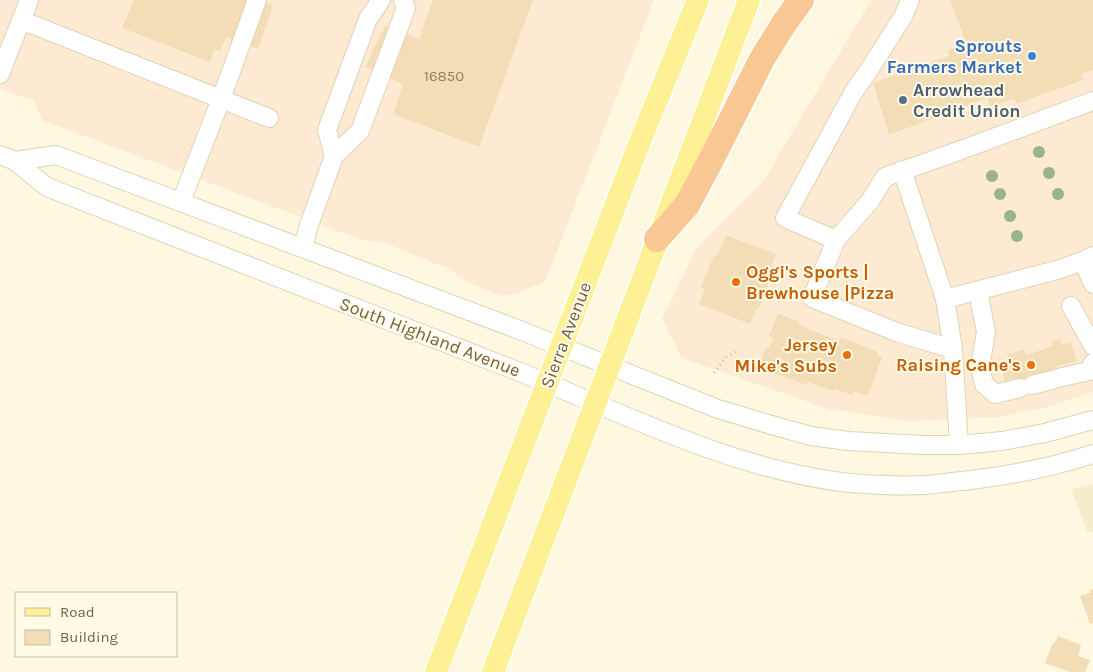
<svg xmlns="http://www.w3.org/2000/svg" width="1093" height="672" font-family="Karla,sans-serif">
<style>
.residential{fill:#f4eccd}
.commercial{fill:#feead2}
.building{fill:#f3ddb6}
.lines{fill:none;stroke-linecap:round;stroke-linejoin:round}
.minor-casing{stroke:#ded3b8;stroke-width:20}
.major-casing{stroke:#fff;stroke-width:25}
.highway-casing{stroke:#fff;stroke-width:29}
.path{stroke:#d7c09a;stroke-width:3;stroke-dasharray:1 4;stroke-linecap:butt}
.minor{stroke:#fff;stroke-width:18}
.major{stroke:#fef095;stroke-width:22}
.highway{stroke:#f9c793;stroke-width:26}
.tree{fill:#97b588}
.shop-dot{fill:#3f7fe0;stroke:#fffbe6;stroke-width:2}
.service-dot{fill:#5c6f8a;stroke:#fffbe6;stroke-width:2}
.food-dot{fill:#e8710a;stroke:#fffbe6;stroke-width:2}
.labels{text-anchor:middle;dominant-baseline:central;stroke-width:4;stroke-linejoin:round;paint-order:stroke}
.number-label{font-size:15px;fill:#938062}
.shop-label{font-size:18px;font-weight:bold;fill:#366cbe;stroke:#fffbe6;text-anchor:end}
.service-label{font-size:18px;font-weight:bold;fill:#4e5e75;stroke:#fffbe6;text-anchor:start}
.food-label{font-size:18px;font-weight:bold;fill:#c56008;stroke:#fffbe6;text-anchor:end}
.street-label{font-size:18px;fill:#736146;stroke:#fffbe6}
</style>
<rect width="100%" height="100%" fill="#fdf8df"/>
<!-- residential -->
<path class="residential" d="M1093,484V533L1087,531L1071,489Z"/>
<!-- commercial -->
<path class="commercial" d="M0,0H654L545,282L516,293L502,296L465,281L449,269L382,242L362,240L42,120L34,101L0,89Z
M872,0H1093V392L1047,407L997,417L909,421L828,409L682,358L662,319L696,249L763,181L867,7Z"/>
<!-- building -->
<path class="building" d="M134,0H260L273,6L258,49L226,37L220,51L214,49L210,62L122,28Z
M433,0H533L479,147L393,114L403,84L365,67L385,26L419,39Z
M950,0H1093V70L1081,74L1083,80L1016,104L1014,99L991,107L987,98L889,135L873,83L949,56L948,50L966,43Z
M726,235L776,254L768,275L771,276L758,310L756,309L750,324L699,304L705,289L701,287L714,255L717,256Z
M778,314L800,322L799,325L840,341L841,337L878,352L877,355L882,357L868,396L854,391L852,395L835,389L834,391L808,382L807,385L774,373L775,371L759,365L766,347L769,348L773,338L769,336Z
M1060,339L1061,345L1071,342L1077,361L1055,367L1059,383L1022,394L1019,381L1014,378L1005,381L999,363L1009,359L1007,355L1024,349L1026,355L1053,346L1052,342Z
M1093,589V623L1090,624L1080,596L1090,593V590Z
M1058,636L1081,645L1078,656L1090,660L1085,672H1070L1045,663L1053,643H1055Z"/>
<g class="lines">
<defs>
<path id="minor" d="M21,20L269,118
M0,74L29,0
M0,155L15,161L47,187C202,248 358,308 512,369C619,411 726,467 841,482C868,485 897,486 925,485C937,484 950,482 963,481C1008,476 1050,468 1093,454
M334,156L327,130L368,19L381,0
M15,161L56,155L522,331L718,409L775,426L811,436L848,441L923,445H959L1002,441L1045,433L1093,420
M902,170L945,299
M181,202L221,99L257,0
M836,240L785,218L853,93L869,70L904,15L910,0
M303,248L309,225L334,156L360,131L406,8L403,0
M1083,261L1093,284
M978,291L986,332L980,367L984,384L995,394L1020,388
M1071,306L1093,346
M953,349L945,299L1057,270L1083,261L1093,256
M1058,378L1089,371L1093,363
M1032,385L1052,380
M959,445L953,349L899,333L812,298L836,240L870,201L885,177L953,153L1093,101"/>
<path id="major" d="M436,672L641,139L698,0
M493,672L749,0"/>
<path id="highway" d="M657,239L687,205L711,160L762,59L785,22L801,0"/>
</defs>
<!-- minor casing -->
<use href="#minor" class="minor-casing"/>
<!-- major casing -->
<use href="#major" class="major-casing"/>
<!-- highway casing -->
<use href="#highway" class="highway-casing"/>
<!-- path -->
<path class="path" d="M714,373L727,356L738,351"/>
<!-- minor -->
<use href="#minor" class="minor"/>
<!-- major -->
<use href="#major" class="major"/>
<!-- highway -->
<use href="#highway" class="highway"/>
</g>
<!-- trees -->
<g class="tree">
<circle cx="1039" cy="152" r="6"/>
<circle cx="1049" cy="173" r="6"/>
<circle cx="992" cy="176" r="6"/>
<circle cx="1000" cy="194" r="6"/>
<circle cx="1058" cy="194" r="6"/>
<circle cx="1010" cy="216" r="6"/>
<circle cx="1017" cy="236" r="6"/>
</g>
<!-- markers -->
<circle class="shop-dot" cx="1032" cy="56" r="5"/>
<circle class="service-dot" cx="903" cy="100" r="5"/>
<g class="food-dot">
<circle cx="736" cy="282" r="5"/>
<circle cx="847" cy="355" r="5"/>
<circle cx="1031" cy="365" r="5"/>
</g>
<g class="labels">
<!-- number labels -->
<g class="number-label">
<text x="444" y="76">16850</text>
</g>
<!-- shop labels -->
<g class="shop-label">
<text x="1022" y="46">Sprouts<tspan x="1022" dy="21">Farmers Market</tspan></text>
</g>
<!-- service labels -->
<g class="service-label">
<text x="913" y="90">Arrowhead<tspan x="913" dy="21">Credit Union</tspan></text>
</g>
<!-- food labels -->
<g class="food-label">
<text x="746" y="272" text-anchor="start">Oggi's Sports |<tspan x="746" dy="21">Brewhouse |Pizza</tspan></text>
<text x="837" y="345">Jersey<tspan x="837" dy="21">Mike's Subs</tspan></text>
<text x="1021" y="365">Raising Cane's</text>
</g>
<!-- street labels -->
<g class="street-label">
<text transform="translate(566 335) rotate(-69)">Sierra Avenue</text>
<text transform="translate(430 337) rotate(21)">South Highland Avenue</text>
</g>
</g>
<!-- legend -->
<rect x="15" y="592" width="162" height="65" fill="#fffbe6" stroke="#c7bda6"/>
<rect x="25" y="608" width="25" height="8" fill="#fef095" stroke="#c7bda6"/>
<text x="60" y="617" font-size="15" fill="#736146">Road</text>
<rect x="25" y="630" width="25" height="15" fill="#f3ddb6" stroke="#c7bda6"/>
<text x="60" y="642" font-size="15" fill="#736146">Building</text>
</svg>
